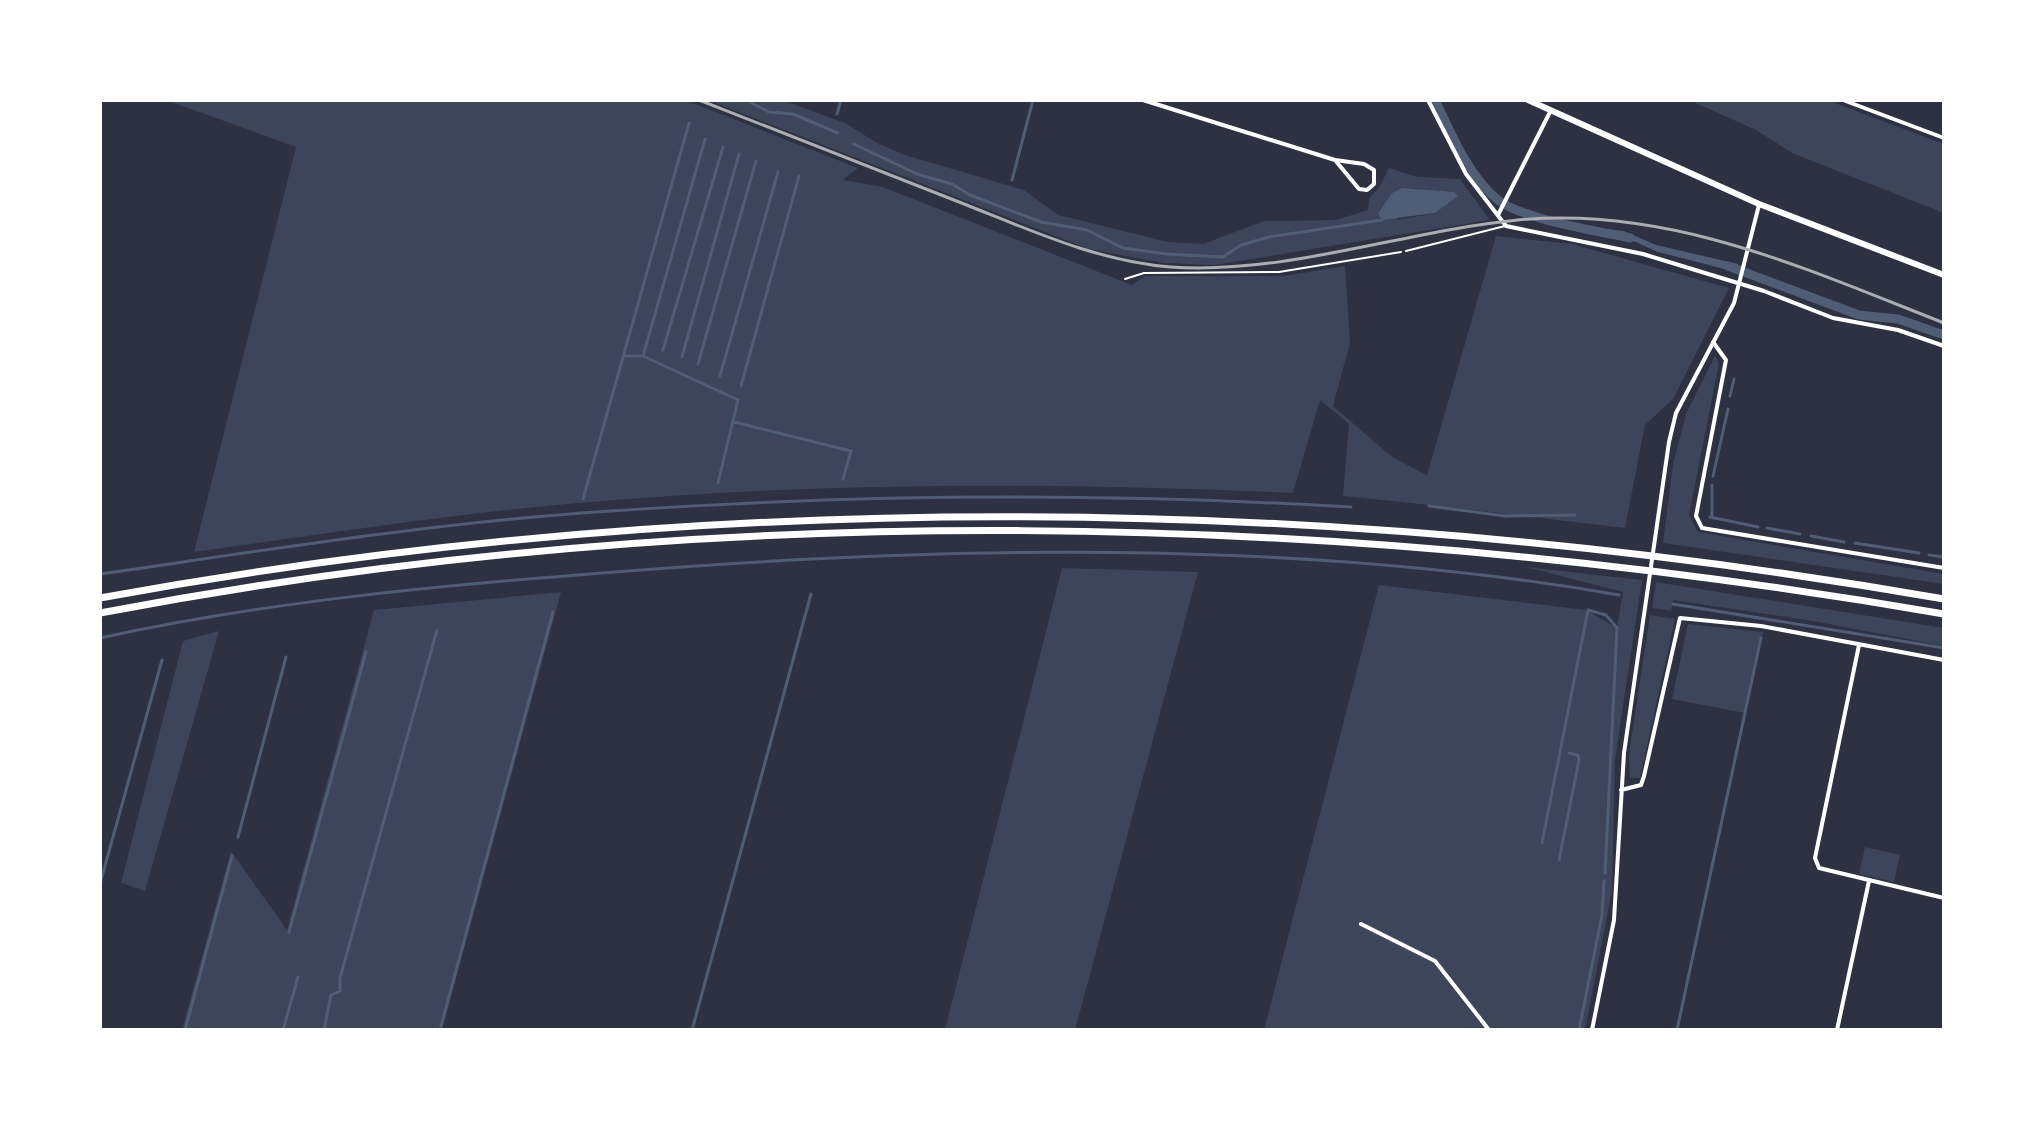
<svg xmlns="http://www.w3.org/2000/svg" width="2044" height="1130" font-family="'Source Serif 4',serif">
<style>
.green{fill:#3c4559;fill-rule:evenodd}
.water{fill:#4f5d75}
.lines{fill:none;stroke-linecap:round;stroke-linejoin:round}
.stream{stroke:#4f5d75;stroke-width:3}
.canal{stroke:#4f5d75;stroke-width:9}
.path{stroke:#fff;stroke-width:2}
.service{stroke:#fff;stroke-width:2}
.minor{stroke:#fff;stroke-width:4}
.secondary{stroke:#fff;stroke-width:6}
.motorway{stroke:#fff;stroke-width:7}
.rail{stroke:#abadb3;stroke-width:3}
</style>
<rect width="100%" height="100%" fill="#2d3142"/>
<!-- green -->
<path class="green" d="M166,100H685L858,168L843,180L883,187L1132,285L1144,276H1284L1345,266L1350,343L1333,406L1392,457L1427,475L1496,236L1572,244L1729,288L1673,399L1645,425L1625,528C1530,517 1437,505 1343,496L1349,424L1320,400L1293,493C1056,482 816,482 579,503C450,514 322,534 194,552L296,147Z
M708,100H782L845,123L879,144L905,155L1024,190L1058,215L1168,242L1203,244L1264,221L1336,220L1368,210L1369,198L1379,188L1389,168L1417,177L1460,179L1490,220L1215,265L1164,263L1089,249ZM1412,188L1457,196L1435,213L1397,220Z
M1689,100H1827L1944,144V213L1792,153L1756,130Z
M1715,356L1719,363L1689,515L1698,532L1944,574V584L1663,543L1673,464L1686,414Z
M1526,567L1642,580L1615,760L1612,891L1585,1030H1264L1379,585L1586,610L1617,628L1623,592Z
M1062,568L1198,572L1075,1030H945Z
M1656,582L1944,628V646L1813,621L1673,600L1671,611L1652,608Z
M561,592L442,1030H182L231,851L287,930L374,610Z
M1650,615L1675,619L1640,778H1630L1629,754Z
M1688,624L1763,632L1745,713L1672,699Z
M219,631L145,891L121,883L183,641Z
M1865,847L1900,855L1894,882L1859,874Z"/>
<!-- water -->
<path class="water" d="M1402,188L1454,192L1458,196L1435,213L1382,220L1378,214L1392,193Z
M1607,229L1624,231L1656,245L1738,264L1736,272L1658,252Z"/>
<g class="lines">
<!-- stream -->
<path class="stream" d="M746,100L769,112L793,114L838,133
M837,114L841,100
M854,144L917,174L952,184L970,195L1041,222L1087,230L1123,248L1167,254L1223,257L1241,245L1269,237L1382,220
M1012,180L1033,100
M663,350L723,147
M623,356H643L738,400L718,483
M643,356L705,139
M682,357L739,154
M698,364L756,161
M720,376L778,172
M741,386L799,176
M1730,396L1734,379
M734,422L851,451L843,479
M1713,476L1728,409
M1712,485V516
M583,499L689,123
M1429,506L1505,516L1575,515
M1710,517L1758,527
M1767,528L1800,534
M1811,536L1844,542
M1855,543L1919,553
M1929,555L1944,557
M100,574C260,551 421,525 582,513C839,494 1095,492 1351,507
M1673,604L1944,648
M100,638C264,602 435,586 602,573C933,546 1292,538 1619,595
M238,837L286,657
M1542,843L1588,610L1606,615L1617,628L1605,873
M1559,860L1579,760L1578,755L1569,753
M100,884L162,660
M289,932L366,652
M185,1030L232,856
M283,1030L298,977
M324,1030L331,995L340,991V978L437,630
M440,1030L553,612
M692,1030L811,594
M1579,1030L1602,915L1604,881
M1677,1030L1761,638"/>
<!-- canal -->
<path class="canal" d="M1435,100C1451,133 1469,177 1498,200C1522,219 1598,231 1630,238
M1728,266L1859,315L1898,319L1944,335"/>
<!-- path -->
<path class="path" d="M1125,279L1144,273L1279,272L1401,252"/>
<!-- service -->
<path class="service" d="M1406,251L1505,226"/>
<!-- minor -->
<path class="minor" d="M1143,100L1335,160L1364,164L1374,170V184L1367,190L1359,189L1335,160
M1428,100L1466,174L1506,226L1643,254L1764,291L1833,318L1898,330L1944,346
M1843,100L1944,138
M1498,215L1550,112
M1713,342L1726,360L1696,516L1702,528L1944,568
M1859,645L1815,858L1819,868L1944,898
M1621,790L1641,785L1644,776L1680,618L1761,626L1944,660
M1361,924L1435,961L1489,1030
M1592,1030L1614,920L1624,753L1669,442L1676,413L1734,303L1759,205
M1837,1030L1869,881"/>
<!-- secondary -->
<path class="secondary" d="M1528,100L1759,204L1944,275"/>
<!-- motorway -->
<path class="motorway" d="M100,598C710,486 1334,493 1944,599
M100,613C709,497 1334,509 1944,614"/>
<!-- rail -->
<path class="rail" d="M699,100C786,134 873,168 959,202C1028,229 1096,261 1170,267C1287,275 1403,231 1518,220C1670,206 1806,269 1944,323"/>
</g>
<!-- border -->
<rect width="2044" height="1130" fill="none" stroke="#ffffff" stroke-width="204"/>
</svg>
